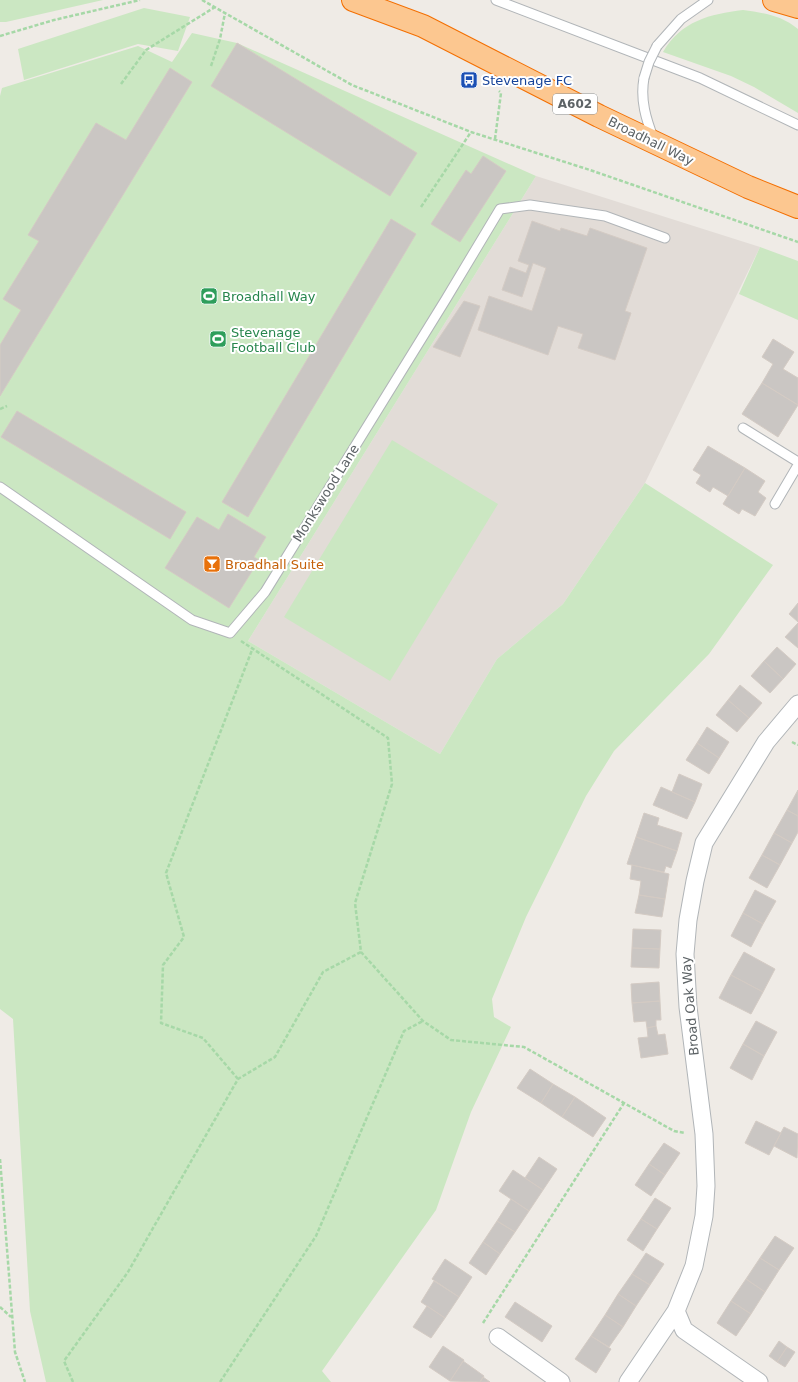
<svg xmlns="http://www.w3.org/2000/svg" width="798" height="1382" font-family="'DejaVu Sans',sans-serif">
<style>
.education{fill:#e2dcd7}
.green{fill:#cbe7c2}
.building{fill:#cac6c3;stroke:#d4cbc4}
.lines{fill:none;stroke-linecap:round;stroke-linejoin:round}
.lane-casing{stroke:#b1b5b8;stroke-width:11}
.street-casing{stroke:#b1b5b8;stroke-width:19}
.highway-casing{stroke:#f36f02;stroke-width:24}
.path{stroke:#a6d8a7;stroke-width:2.5;stroke-dasharray:4 2;stroke-linecap:butt}
.lane{stroke:#fff;stroke-width:9}
.street{stroke:#fff;stroke-width:17}
.highway{stroke:#fcc790;stroke-width:22}
.lane-bridge-casing{stroke:#b1b5b8;stroke-width:11;stroke-linecap:butt}
.lane-bridge{stroke:#fff;stroke-width:9}
.labels{text-anchor:middle;dominant-baseline:central;stroke-width:4;stroke-linejoin:round;paint-order:stroke}
.shield{fill:#fff;stroke:#8e9294;stroke-width:1}
.shield-label{font-size:12px;font-weight:bold;fill:#5d6366}
.transit-label{font-size:13px;fill:#164399;stroke:#fff;text-anchor:start}
.street-label{font-size:13px;fill:#5d6366;stroke:#fff}
.leisure-label{font-size:13px;fill:#27864d;stroke:#fff;text-anchor:start}
.food-label{font-size:13px;fill:#c56008;stroke:#fff;text-anchor:start}
</style>
<rect width="100%" height="100%" fill="#efebe6"/>
<!-- education -->
<path class="education" d="M536,176L760,247L645,483L563,604L497,659L440,754L248,641Z"/>
<!-- green -->
<path class="green" d="M0,0H103L6,22H0Z
M144,8L190,17L178,51L138,44L24,80L18,49Z
M743,10C764,13 781,15 798,29V113L754,87L731,76L663,52C681,21 710,14 743,10Z
M192,33L237,43L536,176L248,641L440,754L497,659L563,604L645,483L773,565L709,654L614,751L586,796L526,917L492,999L494,1017L511,1027L471,1112L436,1210L322,1371L331,1382H46L30,1311L13,1019L0,1009V96L2,88L138,46L172,62Z
M760,247L798,261V320L739,294Z
M392,440L498,504L390,681L284,617Z"/>
<!-- building -->
<path class="building" d="M237,43L417,153L390,196L211,86Z
M170,68L192,82L0,396V345L21,310L3,299L39,241L28,235L96,123L126,140Z
M483,156L506,171L460,242L431,224L466,170L471,174Z
M391,219L416,234L248,517L222,502Z
M532,221L560,231L561,228L587,236L590,228L647,248L625,311L631,313L615,360L578,348L583,334L558,326L548,355L478,330L489,296L532,311L546,268L533,263L522,297L502,290L510,267L526,273L529,265L518,261Z
M464,301L480,306L460,357L433,347Z
M773,339L794,352L783,369L798,378V405L762,383L773,364L762,357Z
M762,383L798,405L778,437L742,414Z
M17,411L186,512L170,539L1,437Z
M708,446L745,468L728,496L713,487L710,492L696,483L701,475L693,470Z
M745,468L765,481L758,492L766,498L755,516L742,509L739,514L723,504Z
M228,514L266,537L254,557L259,560L229,608L165,568L197,517L219,530Z
M798,603V622L789,614Z
M798,623V648L785,637Z
M777,647L796,664L783,679L764,661Z
M764,661L783,679L770,693L751,676Z
M740,685L762,703L749,718L728,700Z
M728,700L749,718L737,732L716,715Z
M707,727L729,742L719,758L697,743Z
M697,743L719,758L709,774L686,760Z
M679,774L702,784L695,802L672,792Z
M661,787L695,802L687,819L653,805Z
M798,790V816L787,810Z
M787,810L798,816V832L792,843L774,833Z
M644,813L659,818L657,825L682,833L677,851L636,837Z
M774,833L792,843L780,865L762,855Z
M636,837L677,851L671,868L666,866L664,872L627,864Z
M762,855L780,865L767,888L749,878Z
M632,865L669,874L665,899L639,895L641,881L630,879Z
M755,890L776,901L763,924L743,913Z
M639,895L665,899L662,917L635,913Z
M743,913L763,924L751,947L731,936Z
M633,929L661,930L660,949L632,948Z
M632,948L660,949L659,968L631,967Z
M744,952L775,969L763,992L731,975Z
M731,975L763,992L751,1014L719,998Z
M659,982L660,1001L632,1003L631,984Z
M660,1001L661,1020H656V1026L647,1028L646,1021L634,1022L632,1003Z
M756,1021L777,1032L764,1056L743,1044Z
M656,1026L658,1035L665,1034L668,1054L641,1058L638,1038L648,1037L647,1028Z
M743,1044L764,1056L752,1080L730,1068Z
M530,1069L553,1084L541,1103L517,1088Z
M553,1084L575,1097L562,1117L541,1103Z
M575,1097L606,1118L593,1137L562,1117Z
M756,1121L781,1133L769,1155L745,1143Z
M784,1127L798,1134L797,1158L774,1146Z
M664,1143L680,1153L665,1175L649,1164Z
M539,1157L557,1169L543,1190L525,1178Z
M649,1164L665,1175L651,1196L635,1185Z
M513,1170L543,1190L529,1211L499,1191Z
M655,1198L671,1208L657,1229L641,1219Z
M511,1199L529,1211L515,1232L497,1221Z
M641,1219L657,1229L643,1251L627,1240Z
M497,1221L515,1232L500,1254L483,1242Z
M775,1236L794,1248L779,1270L760,1258Z
M483,1242L500,1254L486,1275L469,1263Z
M646,1253L664,1264L650,1285L632,1274Z
M760,1258L779,1270L765,1292L746,1279Z
M445,1259L472,1277L459,1297L432,1279Z
M632,1274L650,1285L636,1306L618,1294Z
M746,1279L765,1292L751,1314L731,1301Z
M434,1281L459,1297L445,1318L421,1302Z
M618,1294L636,1306L623,1327L605,1315Z
M731,1301L751,1314L736,1336L717,1323Z
M515,1302L552,1326L542,1342L505,1317Z
M427,1306L445,1318L431,1338L413,1327Z
M605,1315L623,1327L609,1347L591,1336Z
M591,1336L611,1349L596,1373L575,1359Z
M779,1341L787,1347L777,1362L769,1356Z
M443,1346L464,1360L450,1381L429,1367Z
M787,1347L795,1352L785,1367L777,1362Z
M463,1361L484,1376L480,1382L450,1381Z
M483,1377L490,1382H480Z"/>
<g class="lines">
<defs>
<path id="lane" d="M496,0L700,78L798,125
M657,46L681,19L708,0
M644,78C640,100 646,119 654,140
M743,428L798,462
M0,487L192,620L230,633L265,592L446,299L500,209L530,205L605,216L665,238
M775,504L798,465"/>
<path id="street" d="M676,1311L684,1330L759,1382
M498,1337L561,1382
M628,1382L676,1311L694,1266L704,1216L706,1186L704,1134L688,1007L685,954L688,920L695,881L704,843L766,742L798,704"/>
<path id="highway" d="M353,0L423,26L599,116L748,187L798,207
M774,0L798,7"/>
</defs>
<!-- lane casing -->
<use href="#lane" class="lane-casing"/>
<!-- street casing -->
<use href="#street" class="street-casing"/>
<!-- highway casing -->
<use href="#highway" class="highway-casing"/>
<!-- path -->
<path class="path" d="M202,0L352,85L471,132L590,170L798,242
M0,36L54,20L140,0
M211,66L220,39L225,13
M121,84L146,50L215,7
M495,139L501,93L499,91
M421,207L471,132
M0,409L7,406
M241,641L388,738L392,784L355,903L361,952L423,1021L451,1040L524,1047L674,1131L685,1133
M792,742L798,745
M238,1079L203,1038L161,1023L163,965L184,937L166,873L252,650
M0,1159L15,1352L25,1382
M0,1307L11,1317
M483,1323L624,1103
M73,1382L64,1361L128,1272L238,1079L275,1057L323,972L361,952
M220,1382L316,1236L404,1031L423,1021"/>
<!-- lane -->
<use href="#lane" class="lane"/>
<!-- street -->
<use href="#street" class="street"/>
<!-- highway -->
<use href="#highway" class="highway"/>
<defs>
<path id="lane-bridge" d="M644,78L649,62L657,46"/>
</defs>
<!-- lane-bridge casing -->
<use href="#lane-bridge" class="lane-bridge-casing"/>
<!-- lane-bridge -->
<use href="#lane-bridge" class="lane-bridge"/>
</g>
<!-- icons -->
<defs>
<symbol id="bus-square" viewBox="-11 -11 22 22"><rect x="-9" y="-9" width="18" height="18" rx="4" fill="#1a4fb4" stroke="#fff"/><path d="M-5-6H5V4H4V6H2V4H-2V6H-4V4H-5ZM-3.5-4V0h7V-4ZM-3.5 1.2v1.5H-2V1.2ZM2 1.2v1.5H3.5V1.2Z" fill="#fff"/></symbol>
<symbol id="stadium-square" viewBox="-11 -11 22 22"><rect x="-9" y="-9" width="18" height="18" rx="4" fill="#2e9e5b" stroke="#fff"/><path d="M0-5a6.5 5 0 1 0 0 10a6.5 5 0 1 0 0-10ZM-3.5-1.8h7v3.6h-7Z" fill="#fff"/></symbol>
<symbol id="bar-square" viewBox="-11 -11 22 22"><rect x="-9" y="-9" width="18" height="18" rx="4" fill="#e8710a" stroke="#fff"/><path d="M-6-5H6L.8 .8V4.5H3.5V6h-7V4.5H-.8V.8Z" fill="#fff"/></symbol>
</defs>
<g fill-rule="evenodd">
<use href="#bus-square" x="459" y="70" width="20" height="20"/>
<use href="#stadium-square" x="199" y="286" width="20" height="20"/>
<use href="#stadium-square" x="208" y="329" width="20" height="20"/>
<use href="#bar-square" x="202" y="554" width="20" height="20"/>
</g>
<g class="labels">
<!-- shield labels -->
<rect class="shield" x="553" y="94" width="44" height="20" rx="3"/>
<g class="shield-label">
<text x="575" y="104">A602</text>
</g>
<!-- transit labels -->
<g class="transit-label">
<text x="482" y="80">Stevenage FC</text>
</g>
<!-- street labels -->
<g class="street-label">
<text transform="translate(651 141) rotate(26)">Broadhall Way</text>
<text transform="translate(326 493) rotate(-58)">Monkswood Lane</text>
<text transform="translate(690 1006) rotate(-95)">Broad Oak Way</text>
</g>
<!-- leisure labels -->
<g class="leisure-label">
<text x="222" y="296">Broadhall Way</text>
<text x="231" y="332">Stevenage<tspan x="231" dy="15">Football Club</tspan></text>
</g>
<!-- food labels -->
<g class="food-label">
<text x="225" y="564">Broadhall Suite</text>
</g>
</g>
</svg>
